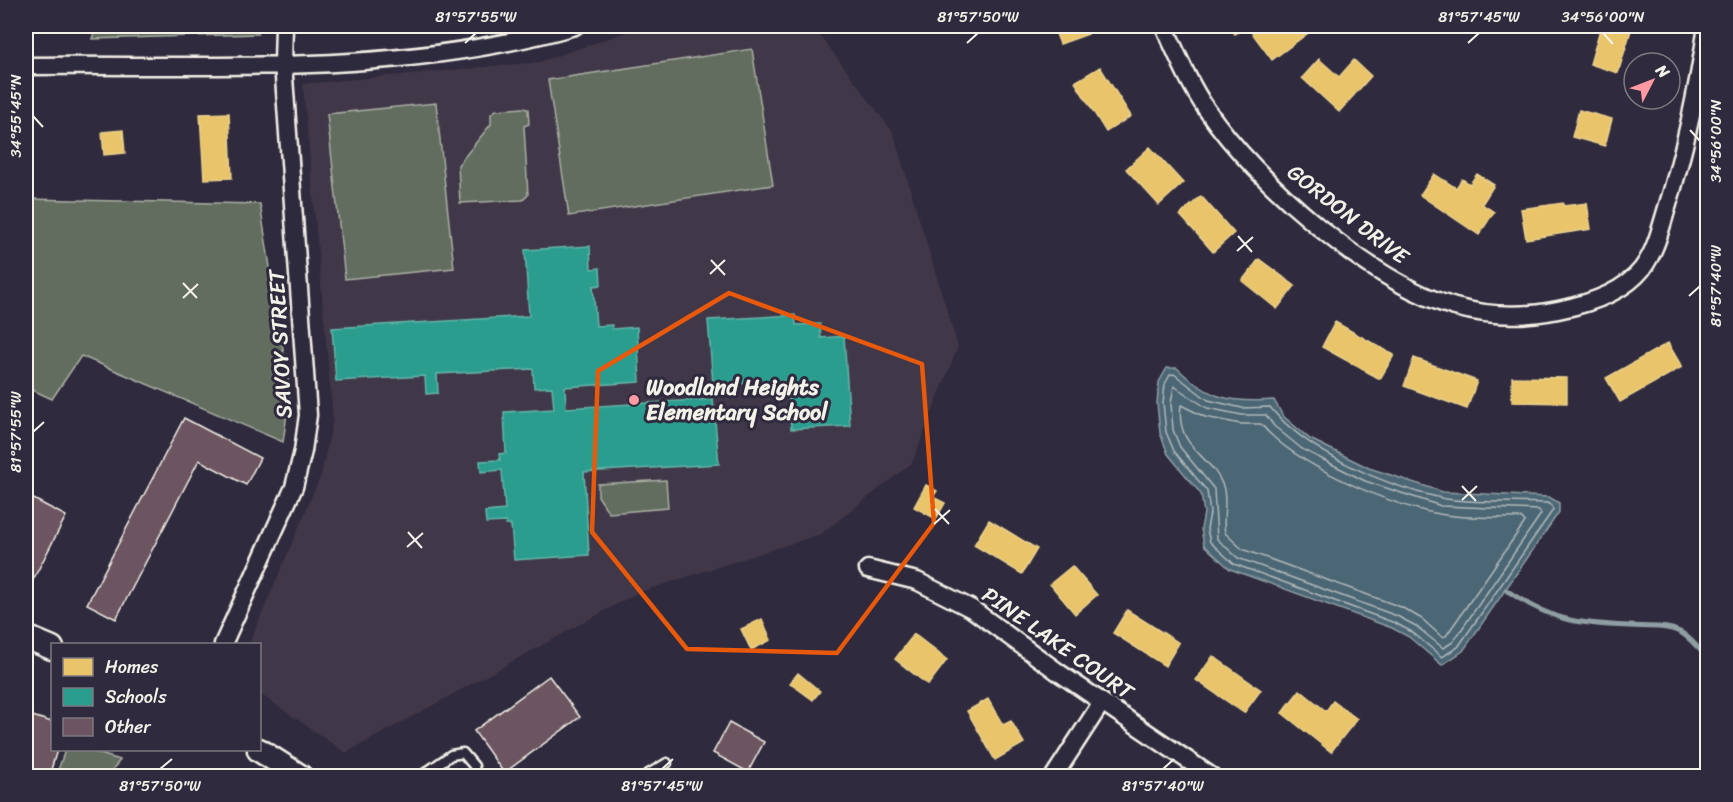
<svg xmlns="http://www.w3.org/2000/svg" width="1733" height="802" font-family="Sriracha,sans-serif">
<style>
.built{fill:#413748}
.green{fill:#626d61;stroke:#abafa4;stroke-width:1.5}
.water{fill:#4c6675;stroke:#8f9ea3;stroke-width:1.5}
.homes{fill:#e9c46a;stroke:#ecd290;stroke-width:1.5}
.schools{fill:#2a9d8f;stroke:#67b6aa;stroke-width:1.5}
.lines{fill:none;stroke-linecap:round;stroke-linejoin:round}
.shore{stroke:#b1b9ba;stroke-width:1.5}
.stream{stroke:#8f9ea3;stroke-width:5}
.building{fill:#6c5460;stroke:#f4f1e8;stroke-width:1.5}
.lane-casing{stroke:#f4f1e8;stroke-width:13}
.street-casing{stroke:#f4f1e8;stroke-width:21}
.secondary-casing{stroke:#f4f1e8;stroke-width:27}
.lane{stroke:#2f2a3d;stroke-width:8}
.street{stroke:#2f2a3d;stroke-width:16}
.secondary{stroke:#2f2a3d;stroke-width:22}
.marked{fill:none;stroke:#e8590c;stroke-width:4.5;stroke-linejoin:round}
.ticks{fill:none;stroke:#f4f1e8;stroke-width:2}
.poi-dot{fill:#ff9aa2;stroke:#2f2a3d;stroke-width:2}
.labels{text-anchor:middle;dominant-baseline:central;stroke-width:6;stroke-linejoin:round;paint-order:stroke}
.street-label{font-size:22px;fill:#f4f1e8;stroke:#2f2a3d}
.poi-label{font-size:22px;font-weight:bold;fill:#f4f1e8;stroke:#2f2a3d;text-anchor:start}
.neatline{fill:none;stroke:#f4f1e8;stroke-width:2}
.ticks-label{font-size:15px;text-anchor:middle;fill:#f4f1e8}
</style>
<rect width="100%" height="100%" fill="#2f2a3d"/>
<filter id="ink" filterUnits="userSpaceOnUse"><feTurbulence type="fractalNoise" baseFrequency=".0167" numOctaves="2"/><feDisplacementMap in="SourceGraphic" scale="12" xChannelSelector="R" yChannelSelector="G"/><feConvolveMatrix kernelMatrix="1 2 1 2 8 2 1 2 1" color-interpolation-filters="sRGB"/></filter>
<g filter="url(#ink)">
<!-- built -->
<path class="built" d="M644,26H813L893,132L958,347L912,463L821,534L637,593L346,753L260,694V644H249L321,475L333,419L303,84L539,62Z"/>
<!-- green -->
<path class="green" d="M96,26H258V34L92,39Z
M752,49L773,185L569,216L548,80Z
M436,103L454,268L345,279L327,114Z
M523,108L528,109L529,124L524,126L528,195L523,200L460,203L458,165L491,124V114L496,110Z
M26,199L260,204L290,393L283,442L81,356L52,399L26,387Z
M666,480L668,508L609,513L598,496V484Z
M65,750H87L120,760L108,776H56Z"/>
<!-- water -->
<path class="water" d="M1167,368H1177C1209,399 1230,403 1274,400L1283,416L1310,439L1369,468L1443,492L1549,497L1559,503V512L1463,651L1442,665L1409,637L1392,628L1230,569L1204,545L1201,529L1204,513L1201,494L1168,454L1160,433L1157,403L1159,382Z"/>
<!-- homes -->
<path class="homes" d="M1053,26H1084L1088,34L1060,44Z
M1229,26H1247L1235,34Z
M1247,26H1303L1308,33L1272,60Z
M1601,26L1632,27L1618,73L1590,64Z
M1319,59L1339,77L1354,60L1371,76L1339,112L1302,78Z
M1100,67L1131,116L1106,132L1075,82Z
M1579,110L1612,119L1605,146L1572,137Z
M229,113L232,178L204,179L200,114Z
M123,130L125,153L104,155L102,132Z
M1150,147L1183,183L1159,205L1126,169Z
M1434,174L1456,188L1462,179L1470,184L1477,174L1494,185L1482,204L1494,212L1479,235L1420,195Z
M1201,196L1234,233L1213,252L1180,215Z
M1563,203V206L1587,203L1591,229L1526,239L1521,209Z
M1259,259L1295,286L1277,309L1242,281Z
M1335,322L1394,355L1380,379L1322,347Z
M1668,343L1682,367L1620,402L1606,378Z
M1414,358L1477,381L1467,409L1404,386Z
M1512,377L1567,378V403L1512,402Z
M926,485L937,491L933,497L945,503L936,519L914,507Z
M989,520L1037,549L1022,574L974,545Z
M1072,566L1097,595L1075,614L1050,584Z
M1127,610L1179,643L1165,666L1113,633Z
M762,619L771,640L751,650L741,629Z
M914,634L947,660L928,685L895,659Z
M1213,656L1261,690L1244,713L1196,680Z
M798,673L820,691L813,700L790,683Z
M1300,690L1326,711L1333,701L1357,719L1331,752L1282,713Z
M988,699L1003,725L1011,721L1024,743L995,760L967,711Z"/>
<!-- schools -->
<path class="schools" d="M590,246L591,269L600,268L601,285L593,286L596,326L612,325V329L637,327L640,382L565,387L566,408L713,399L719,464L584,472L589,555L514,560L511,525H506V522L486,523L485,512L505,510L502,470L481,472L480,461L500,460L499,454L506,453L504,412L554,409L552,387L534,388L533,369L437,374L438,393L426,394L425,376L336,381L332,328L529,316L525,250Z
M795,315L796,325L820,324L821,338L844,336L850,426L791,429L788,381L713,385L708,320Z"/>
<g class="lines">
<!-- shore -->
<path class="shore" d="M1174,374L1208,400L1242,408L1270,407C1306,452 1385,486 1441,498C1469,504 1517,501 1547,503L1552,506L1553,510L1458,647L1442,657L1412,632L1395,623L1234,564L1210,542L1207,529L1210,513L1207,491L1174,451L1166,432L1163,403L1165,384L1170,375Z
M1174,386L1207,408L1242,415H1266L1274,426L1302,449L1365,481L1441,506L1539,510L1541,514L1453,642L1443,648L1416,626L1397,616L1238,558L1217,539L1214,489L1180,447L1173,430L1171,403Z
M1181,405L1205,417L1241,424H1261C1293,464 1389,505 1439,514C1466,519 1495,517 1522,518L1525,522L1446,636L1442,637L1422,619L1401,607L1242,549L1225,533C1222,518 1228,502 1223,486C1212,455 1175,449 1181,405Z"/>
<!-- stream -->
<path class="stream" d="M1506,590C1550,620 1576,624 1629,626C1644,627 1665,625 1680,632C1690,637 1699,650 1708,657"/>
</g>
<!-- building -->
<path class="building" d="M184,418L260,458L246,485L199,460L116,619L87,604Z
M26,495L66,516L33,580L26,576Z
M549,676L580,717L504,773L474,731Z
M26,714L52,722V750H57L49,776H26Z
M729,723L764,742L748,772L713,753Z"/>
<g class="lines">
<defs>
<path id="lane" d="M421,776L451,755L463,753L474,766L476,776
M645,776L667,763"/>
<path id="street" d="M1164,26C1177,54 1189,84 1207,110C1256,182 1371,283 1455,307C1488,316 1525,317 1558,310C1588,304 1623,293 1642,269C1655,252 1660,231 1666,211C1685,150 1698,88 1707,26
M26,66C209,64 397,77 575,26
M868,569L917,581L972,609L1058,672L1211,776
M223,644L294,487L303,451L308,415L283,63L284,26
M1054,776L1102,702"/>
<path id="secondary" d="M26,637L52,648
M259,750L300,776"/>
</defs>
<!-- lane casing -->
<use href="#lane" class="lane-casing"/>
<!-- street casing -->
<use href="#street" class="street-casing"/>
<!-- secondary casing -->
<use href="#secondary" class="secondary-casing"/>
<!-- lane -->
<use href="#lane" class="lane"/>
<!-- street -->
<use href="#street" class="street"/>
<!-- secondary -->
<use href="#secondary" class="secondary"/>
</g>
</g>
<!-- marked area -->
<path class="marked" d="M729,293L922,364L934,523L837,653L687,649L592,532L598,371Z"/>
<!-- ticks -->
<path class="ticks" d="M1603,33L1613,44M465,43L476,33M967,43L978,33M1468,43L1479,33M33,116L43,127M1690,130L1700,141M1238,236L1252,252M1237,251L1253,237M711,260L725,275M710,274L725,260M183,283L197,298M1689,296L1700,286M183,298L198,284M33,432L44,422M1462,486L1476,501M1462,500L1477,486M935,509L949,524M934,524L950,510M408,532L422,548M407,547L423,533M160,769L172,759M662,769L673,759M1163,769L1174,759"/>
<!-- markers -->
<circle class="poi-dot" cx="634" cy="400" r="6"/>
<g class="labels">
<!-- street labels -->
<g class="street-label">
<text transform="translate(1348 214) rotate(38)">GORDON DRIVE</text>
<text transform="translate(280 344) rotate(-93)">SAVOY STREET</text>
<text transform="translate(1058 643) rotate(35)">PINE LAKE COURT</text>
</g>
<!-- poi labels -->
<g class="poi-label">
<text x="646" y="387">Woodland Heights<tspan x="646" dy="25">Elementary School</tspan></text>
</g>
</g>
<!-- margin -->
<rect width="1733" height="802" fill="none" stroke="#2f2a3d" stroke-width="66"/>
<!-- legend -->
<rect x="51" y="643" width="210" height="108" fill="#2f2a3d" stroke="#7e7a81" stroke-width="1.5"/>
<rect x="63" y="658" width="30" height="18" fill="#e9c46a" stroke="#7e7a81" stroke-width="1.5"/>
<text x="105" y="673" font-size="18" fill="#f4f1e8">Homes</text>
<rect x="63" y="688" width="30" height="18" fill="#2a9d8f" stroke="#7e7a81" stroke-width="1.5"/>
<text x="105" y="703" font-size="18" fill="#f4f1e8">Schools</text>
<rect x="63" y="718" width="30" height="18" fill="#6c5460" stroke="#7e7a81" stroke-width="1.5"/>
<text x="105" y="733" font-size="18" fill="#f4f1e8">Other</text>
<!-- north arrow -->
<g transform="translate(1652 81) rotate(48)"><circle r="28" fill="#2f2a3d" stroke="#7e7a81" stroke-width="1.5"/>
<path d="M0-4.5L10 22L0 15L-10 22Z" fill="#ff9aa2"/>
<text y="-9" font-size="16" font-weight="bold" text-anchor="middle" fill="#f4f1e8">N</text>
</g>
<rect x="33" y="33" width="1667" height="736" class="neatline"/>
<g class="ticks-label">
<text x="476" y="22">81°57'55"W</text>
<text x="978" y="22">81°57'50"W</text>
<text x="1479" y="22">81°57'45"W</text>
<text x="1603" y="22">34°56'00"N</text>
<text transform="translate(16 116) rotate(-90)" y="5">34°55'45"N</text>
<text transform="translate(1716 141) rotate(-90)" y="5">34°56'00"N</text>
<text transform="translate(1716 286) rotate(-90)" y="5">81°57'40"W</text>
<text transform="translate(16 432) rotate(-90)" y="5">81°57'55"W</text>
<text x="160" y="791">81°57'50"W</text>
<text x="662" y="791">81°57'45"W</text>
<text x="1163" y="791">81°57'40"W</text>
</g>
</svg>
